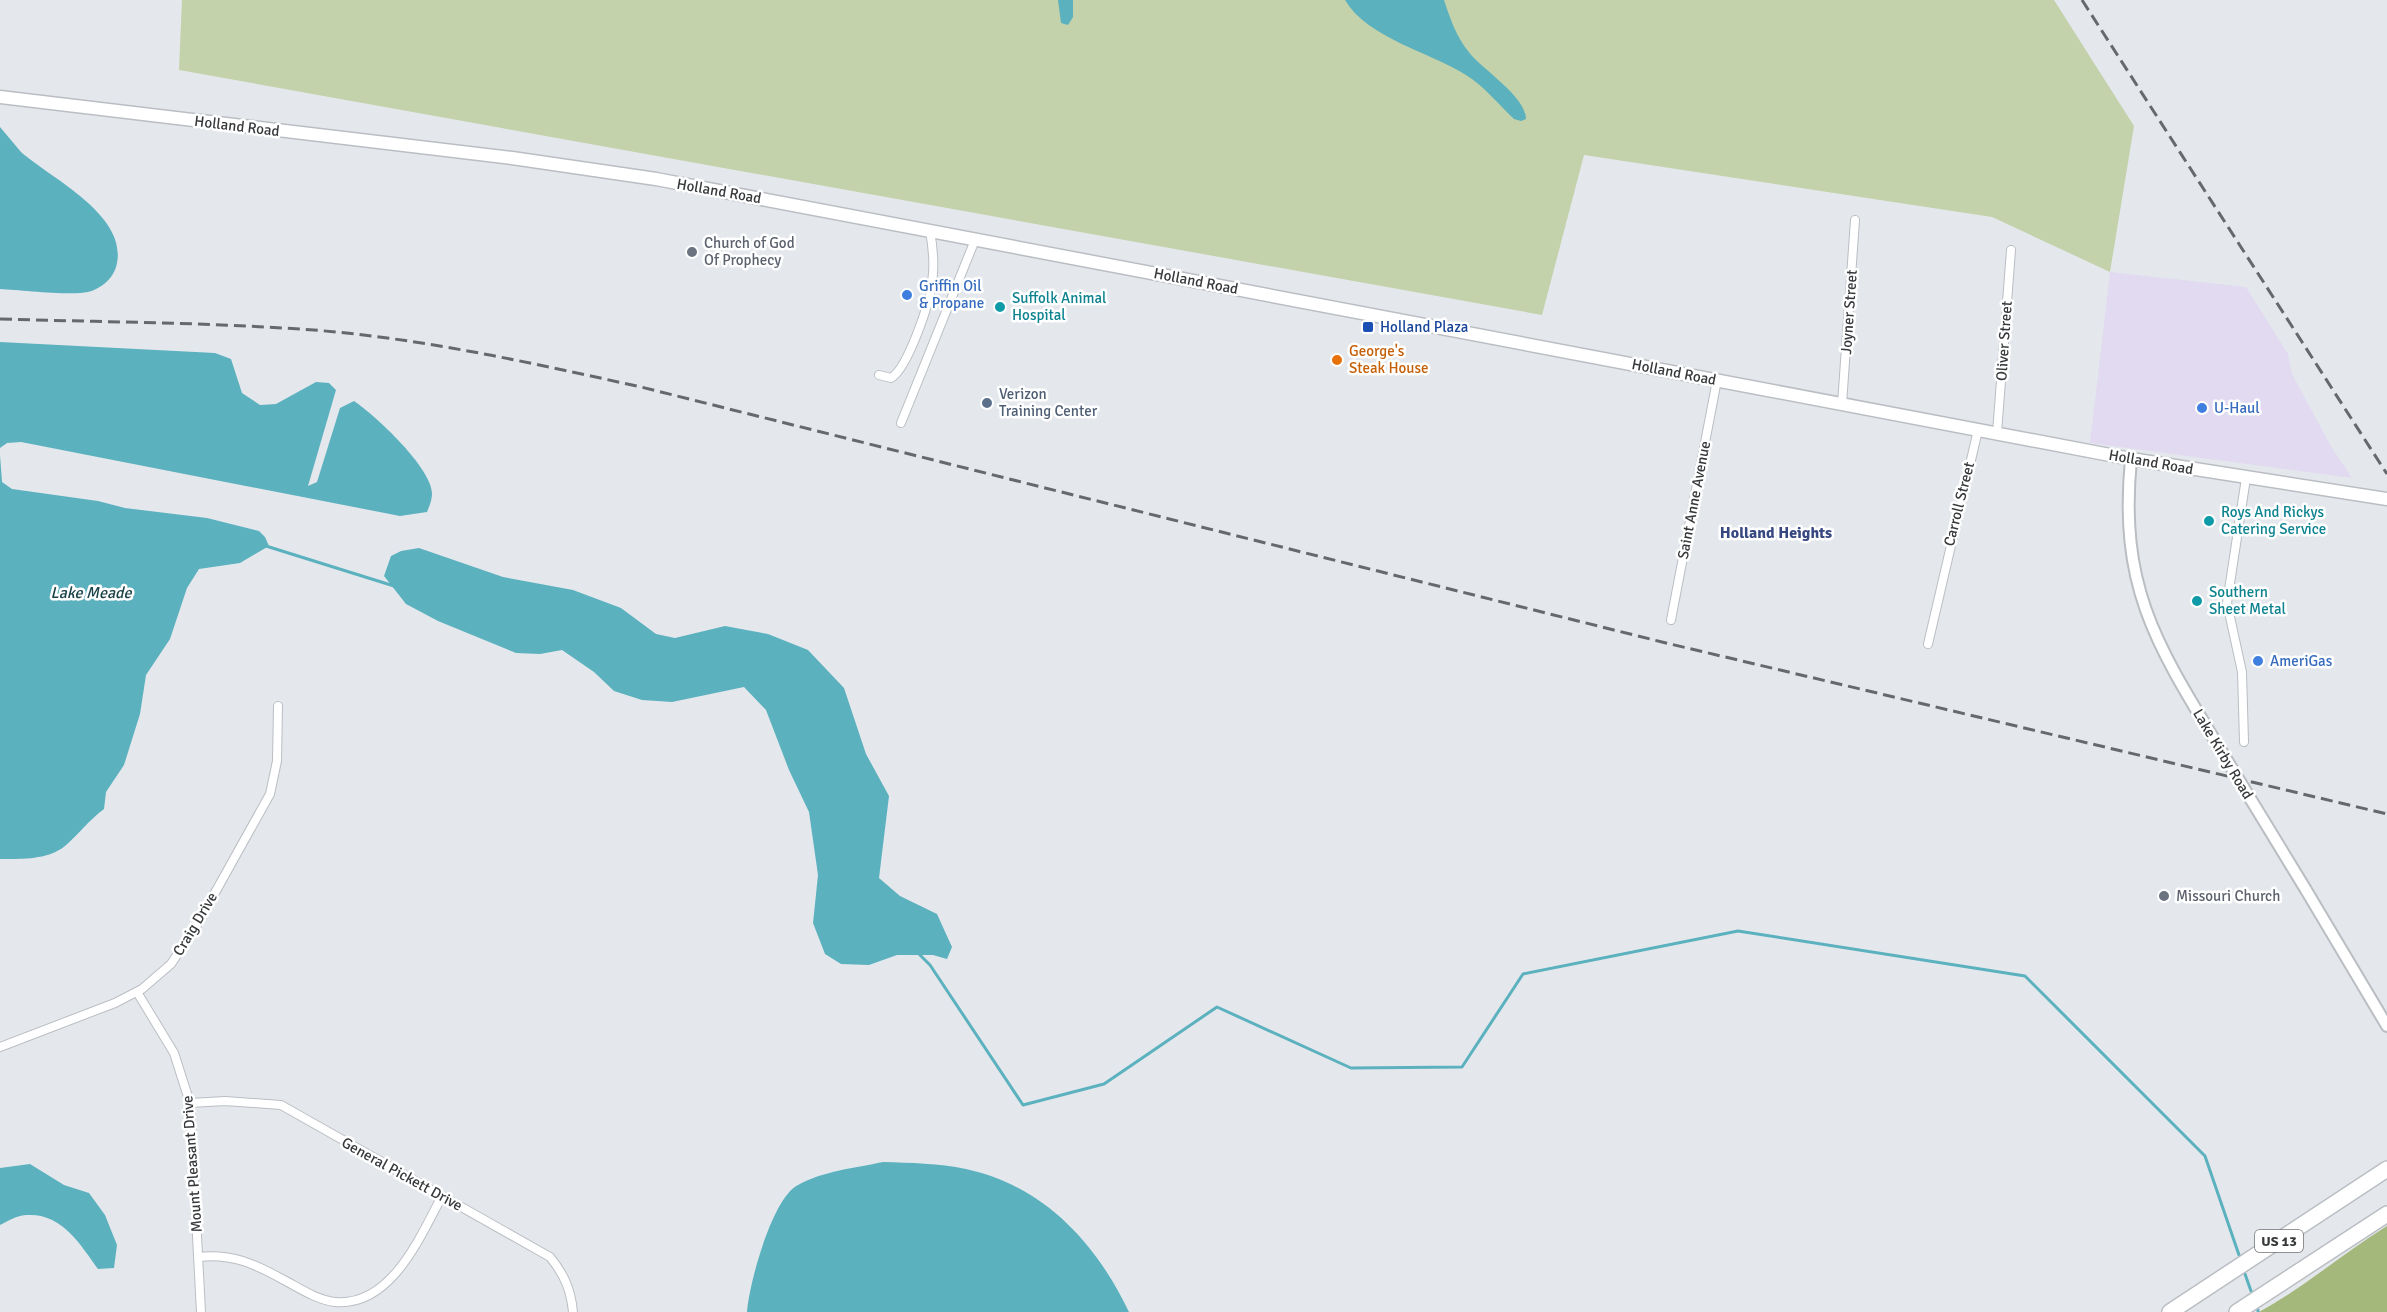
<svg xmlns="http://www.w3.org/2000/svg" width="2387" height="1312" font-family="Signika,sans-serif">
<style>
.commercial{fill:#e1daf0}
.green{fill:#c3d2aa}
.forest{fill:#a4b87c}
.water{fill:#5cb1be}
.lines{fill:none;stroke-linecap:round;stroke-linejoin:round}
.stream{stroke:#5cb1be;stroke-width:3}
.minor-casing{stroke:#babec3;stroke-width:10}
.tertiary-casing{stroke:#babec3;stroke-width:14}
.primary-casing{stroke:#babec3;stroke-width:15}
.motorway-casing{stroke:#babec3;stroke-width:18}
.minor{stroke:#fff;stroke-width:8}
.tertiary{stroke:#fff;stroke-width:10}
.primary{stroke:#fff;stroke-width:12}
.motorway{stroke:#fff;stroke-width:15}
.rail{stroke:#66696b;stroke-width:3;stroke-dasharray:12 6;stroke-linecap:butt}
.tertiary-bridge-casing{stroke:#babec3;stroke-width:14;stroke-linecap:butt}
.tertiary-bridge{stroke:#fff;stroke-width:10}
.worship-dot{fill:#6b7280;stroke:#fff;stroke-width:2}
.shop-dot{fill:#3f7fe0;stroke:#fff;stroke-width:2}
.culture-dot{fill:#0f9aa8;stroke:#fff;stroke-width:2}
.transit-dot{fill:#1a4fb4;stroke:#fff;stroke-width:2}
.food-dot{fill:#e8710a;stroke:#fff;stroke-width:2}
.service-dot{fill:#5c6f8a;stroke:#fff;stroke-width:2}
.labels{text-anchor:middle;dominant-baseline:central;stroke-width:5;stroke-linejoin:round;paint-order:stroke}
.shield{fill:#fff;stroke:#727475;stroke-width:1.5}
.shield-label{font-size:14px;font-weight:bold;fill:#36383a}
.street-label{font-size:15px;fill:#36383a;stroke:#fff}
.worship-label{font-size:15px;fill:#5b616d;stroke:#fff;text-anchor:start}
.shop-label{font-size:15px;fill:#366cbe;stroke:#fff;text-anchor:start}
.culture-label{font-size:15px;fill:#0d838f;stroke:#fff;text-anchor:start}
.transit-label{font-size:15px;fill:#164399;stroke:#fff;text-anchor:start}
.food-label{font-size:15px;fill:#c56008;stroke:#fff;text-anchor:start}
.service-label{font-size:15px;fill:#4e5e75;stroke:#fff;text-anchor:start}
.neighbourhood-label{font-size:16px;font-weight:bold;fill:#374782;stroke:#fff}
.water-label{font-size:16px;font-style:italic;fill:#1b4349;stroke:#fff}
</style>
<rect width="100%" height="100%" fill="#e4e8ed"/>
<!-- commercial -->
<path class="commercial" d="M2110,272L2246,287L2288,354L2292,374L2332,448L2352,478L2090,443Z"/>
<!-- green -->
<path class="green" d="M182,0H2054L2134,126L2110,272L1992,217L1584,155L1542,315L179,70Z"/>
<!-- forest -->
<path class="forest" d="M2387,1226V1312H2259C2305,1287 2343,1253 2387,1226Z"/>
<!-- water -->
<path class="water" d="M1058,0H1073V17L1068,25L1061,23Z
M1345,0H1444C1450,18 1456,36 1468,51C1481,69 1526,96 1526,119L1521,121L1514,119C1499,105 1484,86 1466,75C1430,52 1367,38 1345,0Z
M0,127C7,135 14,144 21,152C53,180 134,218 115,270C110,281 100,289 88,292C71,296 20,290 0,289Z
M0,342L215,353L231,359L242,393L260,405L276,404L316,382L329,383L336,390L308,486L317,482L340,408L354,401C375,415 433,469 432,494C432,500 429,507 427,512L400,516L21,442L7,443L0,448Z
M0,455L2,482L12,489L98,501L125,508L207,518L259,531L265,537L269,546L240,563L199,569L187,588L170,639L146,675L140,714L124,765L106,792L104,809C88,821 79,834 65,846C48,860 21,859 0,859Z
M419,548L503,577L573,590L621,608L656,634L675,638L725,626L768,634L808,650L844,688L866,754L889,796L879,878L900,896L937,914L952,947L947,959L933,955H897L869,965L841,964L825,954L813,923L818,875L809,812L789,770L766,710L744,687L672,702L642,700L614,691L594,672L562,650L540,654L516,653L438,621L406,604L384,576L391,556L401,551Z
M883,1162C911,1163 938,1163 966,1169C1044,1186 1096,1243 1129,1312H747C749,1284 772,1198 798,1185C823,1171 855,1168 883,1162Z
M30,1164L64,1185L89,1193L105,1215L117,1245L114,1268L98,1269C80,1244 62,1213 27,1215C18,1215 8,1221 0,1225V1168Z"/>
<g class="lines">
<!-- stream -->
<path class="stream" d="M266,546L394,586
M919,954L930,965L1023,1105L1104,1084L1217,1007L1351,1068L1462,1067L1523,974L1738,931L2025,976L2205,1156L2239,1255
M2245,1274L2251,1291
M2258,1310V1312"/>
<defs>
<path id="minor" d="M879,375L891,378C908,368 930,302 932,282C935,265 933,248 930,231
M1842,404L1855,220
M901,423L975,240
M1997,433L2011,250
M1671,620L1717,380
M1928,644L1978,430
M2244,742L2242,672L2227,603L2246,478
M137,992L174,1053L190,1103L201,1312
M0,1047L115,1003L142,989L171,964L197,925L270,794L277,761L278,706
M190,1103L225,1101L281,1105L550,1257C564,1274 571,1290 573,1312
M198,1257C232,1253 255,1264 284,1280C299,1288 317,1300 335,1302C391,1307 420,1237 442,1196"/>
<path id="tertiary" d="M2131,459C2119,584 2154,641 2217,744
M2306,890L2387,1026"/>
<path id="primary" d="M0,97L512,158L656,179L2131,459L2387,499"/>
<path id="motorway" d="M2170,1312L2387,1169
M2237,1312L2387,1214"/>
</defs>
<!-- minor casing -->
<use href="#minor" class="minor-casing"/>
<!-- tertiary casing -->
<use href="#tertiary" class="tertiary-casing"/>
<!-- primary casing -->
<use href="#primary" class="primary-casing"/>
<!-- motorway casing -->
<use href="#motorway" class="motorway-casing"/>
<!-- minor -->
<use href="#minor" class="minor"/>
<!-- tertiary -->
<use href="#tertiary" class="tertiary"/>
<!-- primary -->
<use href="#primary" class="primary"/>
<!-- motorway -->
<use href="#motorway" class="motorway"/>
<!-- rail -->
<path class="rail" d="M2082,0L2387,474
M0,319C94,322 188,322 282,328C403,334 523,361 641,387L1662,642L2387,814"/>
<defs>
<path id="tertiary-bridge" d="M2217,744L2306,890"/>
</defs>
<!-- tertiary-bridge casing -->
<use href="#tertiary-bridge" class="tertiary-bridge-casing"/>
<!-- tertiary-bridge -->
<use href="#tertiary-bridge" class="tertiary-bridge"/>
</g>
<!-- markers -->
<g class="worship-dot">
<circle cx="692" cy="252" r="6"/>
<circle cx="2164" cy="896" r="6"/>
</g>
<g class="shop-dot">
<circle cx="907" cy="295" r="6"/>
<circle cx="2202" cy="408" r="6"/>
<circle cx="2258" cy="661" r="6"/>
</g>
<g class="culture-dot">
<circle cx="1000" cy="307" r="6"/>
<circle cx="2209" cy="521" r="6"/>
<circle cx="2197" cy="601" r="6"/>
</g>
<rect class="transit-dot" x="1362" y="321" width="12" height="12" rx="3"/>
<circle class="food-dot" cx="1337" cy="360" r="6"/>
<circle class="service-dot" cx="987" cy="403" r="6"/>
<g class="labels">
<!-- shield labels -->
<rect class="shield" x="2255" y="1230" width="48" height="22" rx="4.5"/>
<g class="shield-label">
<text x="2279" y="1241">US 13</text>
</g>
<!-- street labels -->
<g class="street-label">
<text transform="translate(237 126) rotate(7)">Holland Road</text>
<text transform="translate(719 191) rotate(10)">Holland Road</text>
<text transform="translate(1196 281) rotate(11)">Holland Road</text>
<text transform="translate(1849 312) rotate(-86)">Joyner Street</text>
<text transform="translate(2004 341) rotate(-86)">Oliver Street</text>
<text transform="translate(1674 372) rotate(11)">Holland Road</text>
<text transform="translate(2151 462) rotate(10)">Holland Road</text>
<text transform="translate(1694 500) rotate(-79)">Saint Anne Avenue</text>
<text transform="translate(1959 504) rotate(-76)">Carroll Street</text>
<text transform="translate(2223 754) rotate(59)">Lake Kirby Road</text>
<text transform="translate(195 924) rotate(-59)">Craig Drive</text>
<text transform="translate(192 1164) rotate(-94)">Mount Pleasant Drive</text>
<text transform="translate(402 1174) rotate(29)">General Pickett Drive</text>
</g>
<!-- worship labels -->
<g class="worship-label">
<text x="704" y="243">Church of God<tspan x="704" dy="17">Of Prophecy</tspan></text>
<text x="2176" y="896">Missouri Church</text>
</g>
<!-- shop labels -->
<g class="shop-label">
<text x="919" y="286">Griffin Oil<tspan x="919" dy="17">&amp; Propane</tspan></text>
<text x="2214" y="408">U-Haul</text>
<text x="2270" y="661">AmeriGas</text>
</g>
<!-- culture labels -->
<g class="culture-label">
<text x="1012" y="298">Suffolk Animal<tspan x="1012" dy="17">Hospital</tspan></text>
<text x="2221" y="512">Roys And Rickys<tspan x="2221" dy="17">Catering Service</tspan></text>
<text x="2209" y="592">Southern<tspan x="2209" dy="17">Sheet Metal</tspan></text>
</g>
<!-- transit labels -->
<g class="transit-label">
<text x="1380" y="327">Holland Plaza</text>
</g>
<!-- food labels -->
<g class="food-label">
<text x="1349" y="351">George's<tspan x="1349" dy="17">Steak House</tspan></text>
</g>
<!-- service labels -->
<g class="service-label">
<text x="999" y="394">Verizon<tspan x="999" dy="17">Training Center</tspan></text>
</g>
<!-- neighbourhood labels -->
<g class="neighbourhood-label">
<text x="1776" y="533">Holland Heights</text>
</g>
<!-- water labels -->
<g class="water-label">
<text x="91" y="593">Lake Meade</text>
</g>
</g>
</svg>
